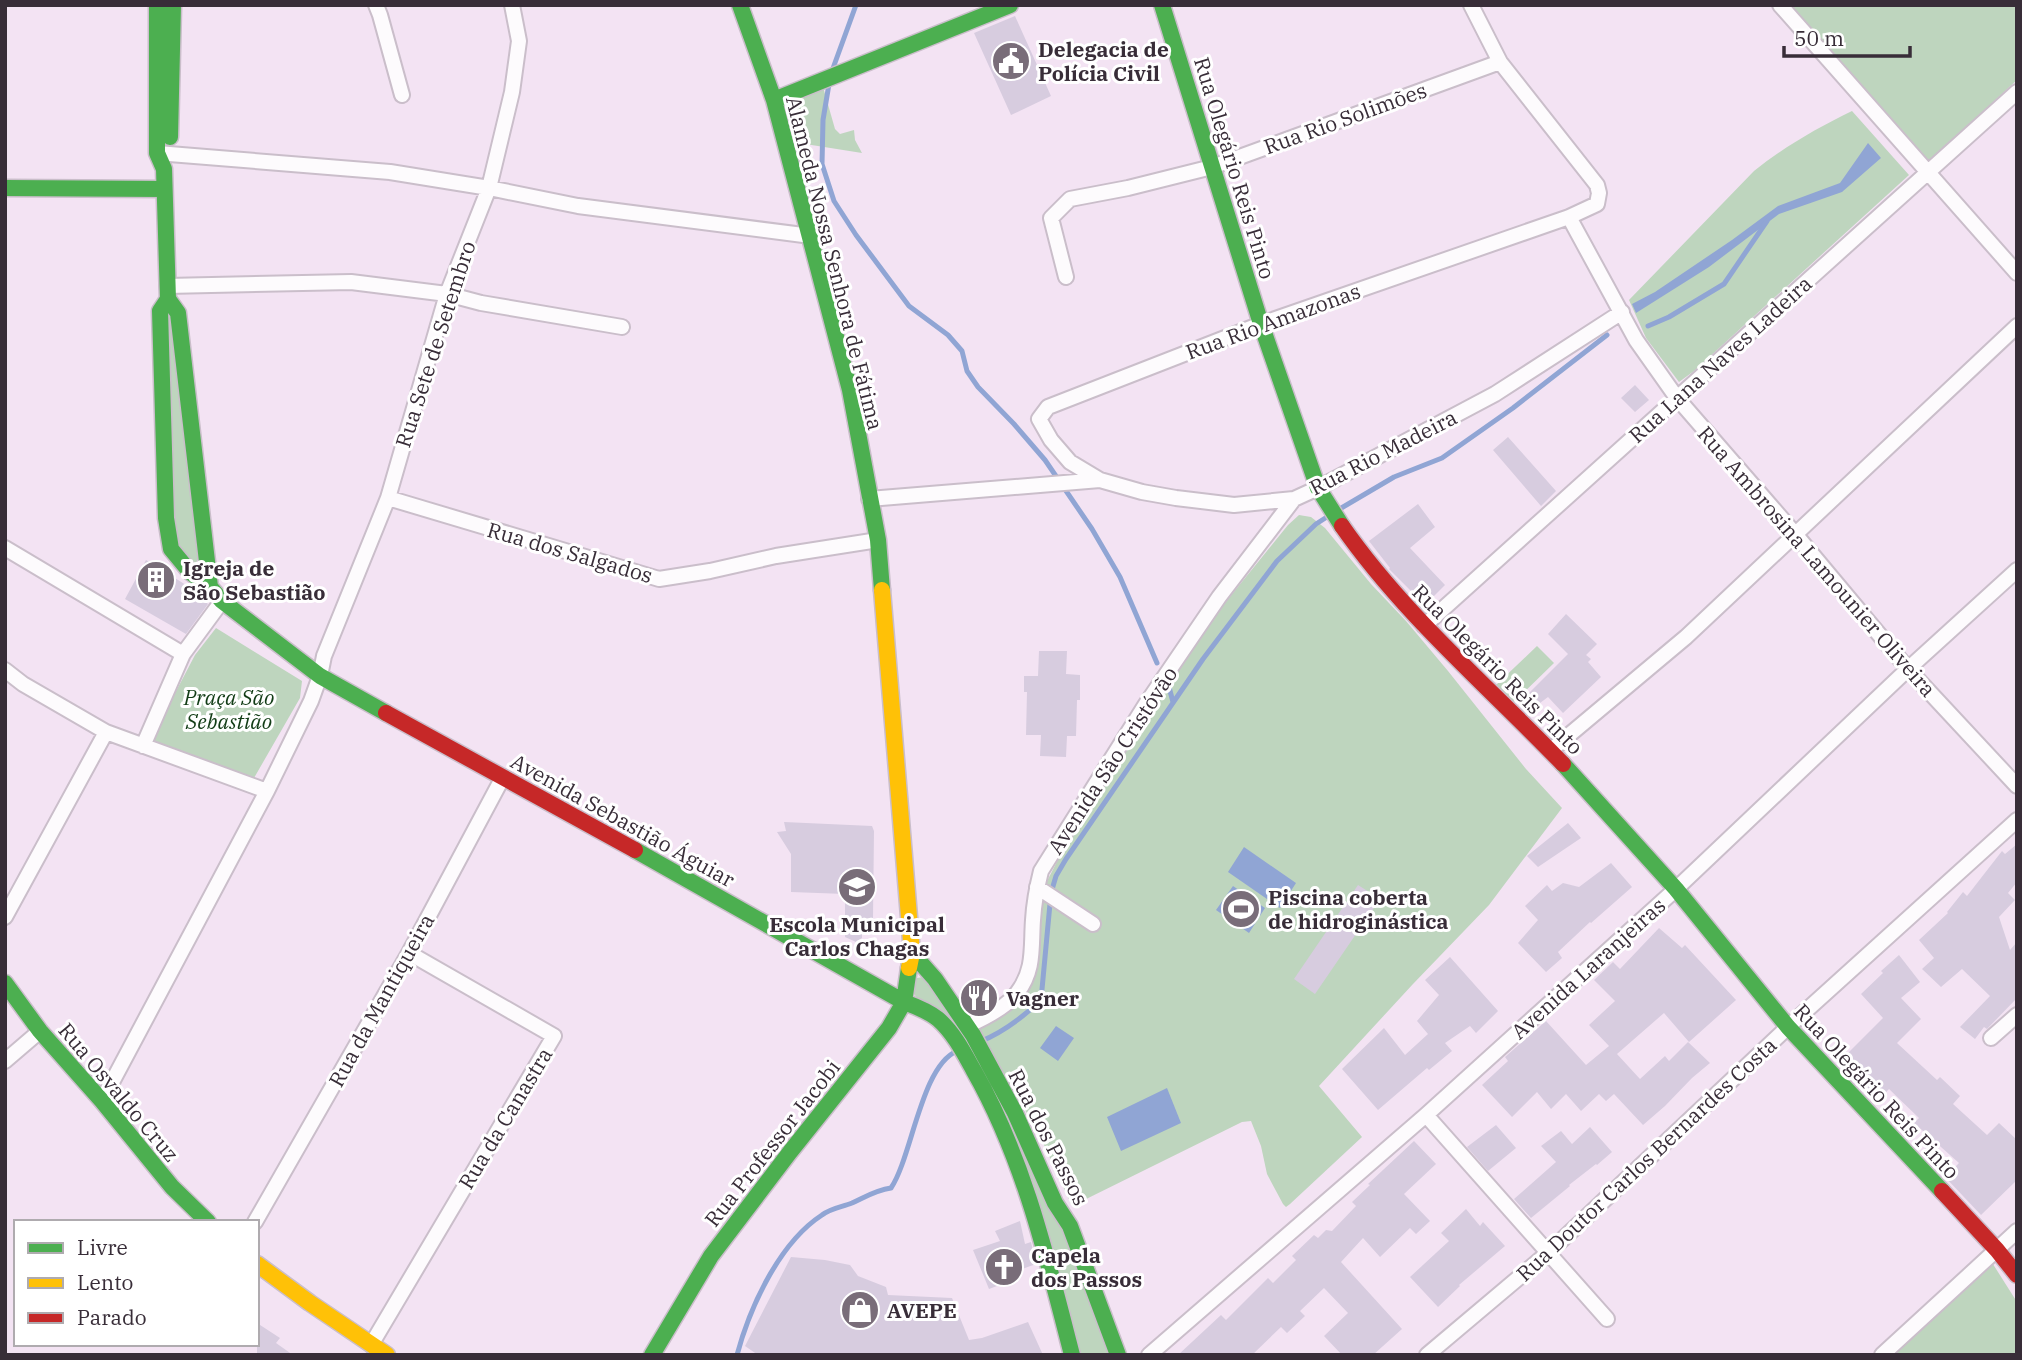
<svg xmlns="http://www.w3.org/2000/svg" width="2022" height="1360" font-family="'IBM Plex Serif',serif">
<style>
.green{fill:#bed5be}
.water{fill:#90a5d4}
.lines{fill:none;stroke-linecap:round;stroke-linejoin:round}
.stream{stroke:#90a5d4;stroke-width:5}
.building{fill:#d7ccdf}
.street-casing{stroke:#cabeca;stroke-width:18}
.fast-casing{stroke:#cabeca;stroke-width:19}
.slow-casing{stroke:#cabeca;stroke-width:19}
.jam-casing{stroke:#cabeca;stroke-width:19}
.street{stroke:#fdfbfd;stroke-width:14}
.fast{stroke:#4caf50;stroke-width:16}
.slow{stroke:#ffc107;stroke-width:16}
.jam{stroke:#c62828;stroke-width:16}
.labels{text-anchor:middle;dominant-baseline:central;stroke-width:6;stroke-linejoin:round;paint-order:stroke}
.poi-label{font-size:21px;font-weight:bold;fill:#382d38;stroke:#fff;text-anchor:start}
.street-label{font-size:21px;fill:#382d38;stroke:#fff}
.park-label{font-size:21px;font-style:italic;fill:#123c16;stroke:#fff}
</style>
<rect width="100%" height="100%" fill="#f3e3f3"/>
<!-- green -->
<path class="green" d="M1790,5H2017V80L1929,161Z
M823,87L835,129L840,134L854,130L855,140L862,153L799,143L792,118L789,101Z
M1852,111L1909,175L1694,371L1679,382L1646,338L1629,300L1754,171C1784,147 1817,128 1852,111Z
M169,307L202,551L195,565L175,549Z
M1299,515L1311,517L1325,528L1371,584L1406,621L1448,671L1526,769L1562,808L1489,905L1413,984L1319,1086L1362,1137L1290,1204L1286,1207L1283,1204L1267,1174L1261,1146L1251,1121L1242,1122L1072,1206L1039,1134L976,1026L1016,1004L1025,994L1032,984L1038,960V930L1046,883L1075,827L1157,697L1224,604L1288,525Z
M216,628L302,681L300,698L254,778L150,741L195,655Z
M1537,646L1554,663L1512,704L1495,686Z
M923,977L966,1033L1038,1167L1113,1355H1075L988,1093L921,1005L910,987L917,978Z
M1991,1261L2017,1302V1355H1894Z"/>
<!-- water -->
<path class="water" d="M1868,143L1881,158L1842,192L1779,214L1709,267L1636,313L1632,304L1655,292L1732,240L1778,206L1840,183Z
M1244,847L1296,883L1280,908L1228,872Z
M1233,886L1265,908L1249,933L1216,910Z
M1056,1026L1074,1038L1058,1061L1040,1048Z
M1167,1088L1181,1123L1121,1151L1107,1117Z"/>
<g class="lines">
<!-- stream -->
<path class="stream" d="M832,71L856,5
M829,84L823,120L822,164L834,201L856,235L909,306L948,335L962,351L967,371L978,387L1014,424L1045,460L1092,529L1120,577L1157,663
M1648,326L1669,317L1724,284L1767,221
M1338,510L1394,477L1442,458L1513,408L1607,335
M1169,687L1173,702
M979,1042C1002,1033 1023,1017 1041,1000L1051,893L1056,876L1066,859L1203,659L1277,561L1316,524L1330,515
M737,1355C750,1307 779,1243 822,1215C831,1208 842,1207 852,1203C865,1197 876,1190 891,1188C912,1157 921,1066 957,1051"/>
</g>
<!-- building -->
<path class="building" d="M1015,16L1051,96L1011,115L974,33Z
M1635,385L1649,400L1635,412L1621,398Z
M1508,437L1556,491L1541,506L1493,450Z
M1418,504L1435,527L1410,548L1445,585L1425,605L1389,569L1390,568L1369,541Z
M146,560L194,590L208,604L186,634L125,599Z
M1566,614L1597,644L1586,655L1591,659L1588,662L1601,677L1563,713L1548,697L1528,712L1519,703L1568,654L1548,634Z
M1039,651H1067L1066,674L1080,675V700H1077L1076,736H1067L1066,757L1040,756L1041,735H1026L1027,692H1024V676H1038Z
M784,822L872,826L874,831L873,918L862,934V938L856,942L845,937V894L791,892V854L777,832L786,831Z
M1568,823L1581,838L1538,867L1527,856Z
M2017,844V882L2008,893L2015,900L1999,917L2010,950L2017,942V998L1987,1029L1984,1027L1975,1039L1960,1027L1990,996L1962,969L1941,987L1922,969L1934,958L1919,940L1948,913L1947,912L1963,892L1967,896L2002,851L2005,854Z
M1611,863L1632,887L1591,923L1590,922L1558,952L1562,958L1546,972L1518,943L1538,920L1525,906L1547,885L1552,891L1563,883L1579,887Z
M1358,885L1380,899L1315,994L1294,979Z
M1659,928L1682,948L1685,945L1736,1000L1689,1042L1664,1013L1617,1054L1640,1079L1665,1056L1669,1061L1688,1042L1710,1063L1692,1078L1665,1106L1643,1125L1614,1094L1606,1101L1599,1094L1581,1111L1566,1094L1551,1109L1537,1092L1512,1117L1482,1085L1508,1061L1505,1057L1546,1021L1586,1065L1609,1046L1589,1025L1615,1001L1594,980L1613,962L1620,969Z
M1899,955L1920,982L1901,998L1921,1019L1897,1043L1937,1080L1940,1077L1960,1096L1953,1104L1987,1135L1999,1123L2017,1140V1180L1981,1215L1945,1177L1959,1163L1914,1123L1919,1118L1889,1089L1876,1103L1867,1093L1869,1091L1840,1061L1883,1018L1861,994L1883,973L1881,971Z
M1450,957L1498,1011L1476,1033L1470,1026L1445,1043L1452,1051L1429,1070L1427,1068L1378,1110L1342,1069L1384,1028L1405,1055L1428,1034L1417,1021L1439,995L1425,980Z
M1496,1125L1516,1148L1488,1171L1467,1147Z
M1590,1127L1612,1152L1597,1165L1596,1164L1569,1185L1570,1186L1531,1218L1514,1199L1556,1162L1541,1146L1561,1131L1572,1144Z
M1414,1141L1436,1164L1404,1194L1430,1221L1416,1234L1410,1228L1380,1257L1363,1238L1341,1262L1402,1329L1373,1355H1342L1324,1336L1348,1313L1324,1288L1300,1311L1305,1316L1287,1333L1281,1327L1252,1355H1178L1221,1315L1226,1320L1268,1278L1273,1283L1296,1260L1292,1256L1314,1235L1318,1238L1326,1230L1332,1231L1356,1206L1352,1202L1370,1185L1368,1184Z
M1466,1209L1480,1226L1483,1222L1505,1246L1459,1285L1460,1286L1438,1307L1410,1277L1449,1241L1441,1233Z
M1020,1221L1025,1244L1031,1242L1036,1264L1011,1273L1013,1280L989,1289L973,1250L1000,1241L995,1231Z
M791,1257L825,1260L850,1265L858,1276L886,1287L888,1295L952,1298L969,1340L982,1338L1028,1322L1043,1355H758L745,1346Z
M257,1323L280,1338L276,1343L293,1355H257Z"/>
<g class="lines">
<defs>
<path id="street" d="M376,5L380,15L402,95
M1780,5L2017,273
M157,153L390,172L489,188L578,206L811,236
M1569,217L1636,340L1677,398L1796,535L1908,669L2017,786
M1066,277L1051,218L1070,199L1128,188L1212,167L1500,62
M167,286L351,282L447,294L481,303L622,327
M1100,480L1070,462L1051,440L1039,419L1048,407L1261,324L1569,217L1597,204L1599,193L1597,185L1500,62L1471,5
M388,498L659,579L710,571L776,556L878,540
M869,499L1100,480L1142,492L1176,498L1234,505L1294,499L1318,488L1495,394L1622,312
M5,548L183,654
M1424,626L2017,92
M5,670L23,684L106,732L267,791
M143,746L183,654L222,601
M1550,751L1686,637L2017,326
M1037,887L1093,924
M5,917L106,732
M967,1026C983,1019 1006,1007 1017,993C1035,970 1031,947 1033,920C1034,903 1037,887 1041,871L1146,704L1219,597L1294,499
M1991,1038L2017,1015
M5,1061L40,1031
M102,1101L267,791L311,701L320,676L324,656L388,498L447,294L489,188L512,92L519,41L512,5
M1426,1115L1607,1319
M255,1222L409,953L503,777
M371,1345L554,1036L409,953
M1149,1355L1426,1115L1676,889L1908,669L2017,570
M1427,1355L1548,1253L1788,1027L2017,820
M1882,1355L2017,1231"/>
<path id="fast" d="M157,5V153L164,169L168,299L178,313L210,587
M740,5L774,100L850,390L878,540L882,590
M1162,5L1261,324L1318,488L1342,526
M774,100L1010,5
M170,137L173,5
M5,188L164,189
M168,299L160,311L166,518L171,549L190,572L210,587L222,601L320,676L386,713
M1563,764L1676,889L1788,1027L1942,1191
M635,850L904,1002C915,1006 928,1011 938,1019C954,1033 964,1053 974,1071C1024,1159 1047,1258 1072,1355
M912,953L935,979L973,1035L1015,1113L1055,1203L1070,1226L1118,1355
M5,983L40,1031L102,1101L172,1187L208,1222
M652,1355L711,1256L790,1152L889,1028L904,1002L909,968"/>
<path id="slow" d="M882,590L912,953L909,968
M257,1264L310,1303L387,1355"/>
<path id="jam" d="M1342,526C1404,615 1488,686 1563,764
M386,713L635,850
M1942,1191L1997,1250L2017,1275"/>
</defs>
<!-- street casing -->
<use href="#street" class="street-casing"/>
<!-- fast casing -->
<use href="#fast" class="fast-casing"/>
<!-- slow casing -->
<use href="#slow" class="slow-casing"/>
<!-- jam casing -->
<use href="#jam" class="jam-casing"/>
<!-- street -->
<use href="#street" class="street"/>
<!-- fast -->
<use href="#fast" class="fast"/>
<!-- slow -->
<use href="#slow" class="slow"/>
<!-- jam -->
<use href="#jam" class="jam"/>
</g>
<!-- icons -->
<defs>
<symbol id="civic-disc" viewBox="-11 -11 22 22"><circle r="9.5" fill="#796d79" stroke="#fff"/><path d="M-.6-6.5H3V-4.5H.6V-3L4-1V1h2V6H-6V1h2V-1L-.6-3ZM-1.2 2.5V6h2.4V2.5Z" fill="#fff"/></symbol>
<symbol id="building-disc" viewBox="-11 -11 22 22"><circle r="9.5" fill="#796d79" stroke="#fff"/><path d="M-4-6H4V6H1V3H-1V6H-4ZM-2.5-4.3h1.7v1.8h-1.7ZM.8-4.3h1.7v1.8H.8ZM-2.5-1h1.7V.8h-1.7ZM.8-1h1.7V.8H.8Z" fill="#fff"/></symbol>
<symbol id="school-disc" viewBox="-11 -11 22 22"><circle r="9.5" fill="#796d79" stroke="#fff"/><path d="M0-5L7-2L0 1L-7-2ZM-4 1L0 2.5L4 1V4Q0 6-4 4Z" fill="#fff"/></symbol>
<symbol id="stadium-disc" viewBox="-11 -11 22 22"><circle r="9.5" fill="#796d79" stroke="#fff"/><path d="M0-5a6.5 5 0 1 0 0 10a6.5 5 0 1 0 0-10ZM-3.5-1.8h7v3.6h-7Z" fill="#fff"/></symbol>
<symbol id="restaurant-disc" viewBox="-11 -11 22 22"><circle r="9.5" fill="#796d79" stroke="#fff"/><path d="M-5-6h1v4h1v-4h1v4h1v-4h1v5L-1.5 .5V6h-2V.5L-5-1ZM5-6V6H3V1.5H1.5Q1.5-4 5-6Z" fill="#fff"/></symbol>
<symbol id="church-disc" viewBox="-11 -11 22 22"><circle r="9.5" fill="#796d79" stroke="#fff"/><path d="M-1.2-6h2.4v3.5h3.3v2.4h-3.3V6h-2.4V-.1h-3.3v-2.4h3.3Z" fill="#fff"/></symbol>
<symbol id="shop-disc" viewBox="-11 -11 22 22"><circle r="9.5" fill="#796d79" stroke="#fff"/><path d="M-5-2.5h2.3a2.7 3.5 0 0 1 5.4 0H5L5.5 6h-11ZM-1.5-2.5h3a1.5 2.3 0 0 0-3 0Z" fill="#fff"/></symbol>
</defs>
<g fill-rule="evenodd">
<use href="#civic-disc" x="989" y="39" width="44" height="44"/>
<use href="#building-disc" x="134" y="558" width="44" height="44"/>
<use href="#school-disc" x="835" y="865" width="44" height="44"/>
<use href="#stadium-disc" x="1219" y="887" width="44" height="44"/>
<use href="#restaurant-disc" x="957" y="976" width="44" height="44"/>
<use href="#church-disc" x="982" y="1245" width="44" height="44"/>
<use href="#shop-disc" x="838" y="1288" width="44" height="44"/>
</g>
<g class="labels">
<!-- poi labels -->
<g class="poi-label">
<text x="1038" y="49">Delegacia de<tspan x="1038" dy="24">Polícia Civil</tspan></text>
<text x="183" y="568">Igreja de<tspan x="183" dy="24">São Sebastião</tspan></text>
<text x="1268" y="897">Piscina coberta<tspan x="1268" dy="24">de hidroginástica</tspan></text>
<text x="857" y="924" text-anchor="middle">Escola Municipal<tspan x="857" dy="24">Carlos Chagas</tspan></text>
<text x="1006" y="998">Vagner</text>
<text x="1031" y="1255">Capela<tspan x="1031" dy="24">dos Passos</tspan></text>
<text x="887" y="1310">AVEPE</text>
</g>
<!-- street labels -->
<g class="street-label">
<text transform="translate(1345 118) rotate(-20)">Rua Rio Solimões</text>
<text transform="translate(1235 168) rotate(73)">Rua Olegário Reis Pinto</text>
<text transform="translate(835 263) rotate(76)">Alameda Nossa Senhora de Fátima</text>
<text transform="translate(1273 321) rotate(-20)">Rua Rio Amazonas</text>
<text transform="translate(435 344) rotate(-72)">Rua Sete de Setembro</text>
<text transform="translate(1720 359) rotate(-42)">Rua Lana Naves Ladeira</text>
<text transform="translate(1383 452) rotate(-27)">Rua Rio Madeira</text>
<text transform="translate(570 552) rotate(16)">Rua dos Salgados</text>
<text transform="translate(1817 561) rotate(49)">Rua Ambrosina Lamounier Oliveira</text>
<text transform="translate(1498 669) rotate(45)">Rua Olegário Reis Pinto</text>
<text transform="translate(1112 760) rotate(-57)">Avenida São Cristóvão</text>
<text transform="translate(623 820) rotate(29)">Avenida Sebastião Águiar</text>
<text transform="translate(1588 968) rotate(-42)">Avenida Laranjeiras</text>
<text transform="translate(381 1000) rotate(-61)">Rua da Mantiqueira</text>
<text transform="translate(1877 1091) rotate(47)">Rua Olegário Reis Pinto</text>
<text transform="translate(119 1092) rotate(50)">Rua Osvaldo Cruz</text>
<text transform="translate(505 1118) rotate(-59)">Rua da Canastra</text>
<text transform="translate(1049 1137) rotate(63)">Rua dos Passos</text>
<text transform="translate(772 1143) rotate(-52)">Rua Professor Jacobi</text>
<text transform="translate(1646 1159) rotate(-43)">Rua Doutor Carlos Bernardes Costa</text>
</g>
<!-- park labels -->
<g class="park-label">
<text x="229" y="697">Praça São<tspan x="229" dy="24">Sebastião</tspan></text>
</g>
</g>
<!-- border -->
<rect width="2022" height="1360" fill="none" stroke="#382d38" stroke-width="14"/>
<!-- legend -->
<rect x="14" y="1220" width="245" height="126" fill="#ffffff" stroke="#afabaf" stroke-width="2"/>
<rect x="28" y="1243" width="35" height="10" fill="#4caf50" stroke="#afabaf" stroke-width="2"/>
<text x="77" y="1255" font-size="21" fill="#382d38">Livre</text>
<rect x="28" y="1278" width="35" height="10" fill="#ffc107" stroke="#afabaf" stroke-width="2"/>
<text x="77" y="1290" font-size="21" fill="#382d38">Lento</text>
<rect x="28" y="1313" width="35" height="10" fill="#c62828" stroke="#afabaf" stroke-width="2"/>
<text x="77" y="1325" font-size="21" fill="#382d38">Parado</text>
<!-- scale -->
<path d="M1784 46v10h126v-10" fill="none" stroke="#382d38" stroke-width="3.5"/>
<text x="1794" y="46" font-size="21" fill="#382d38" stroke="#ffffff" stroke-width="5" paint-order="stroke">50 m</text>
</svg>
